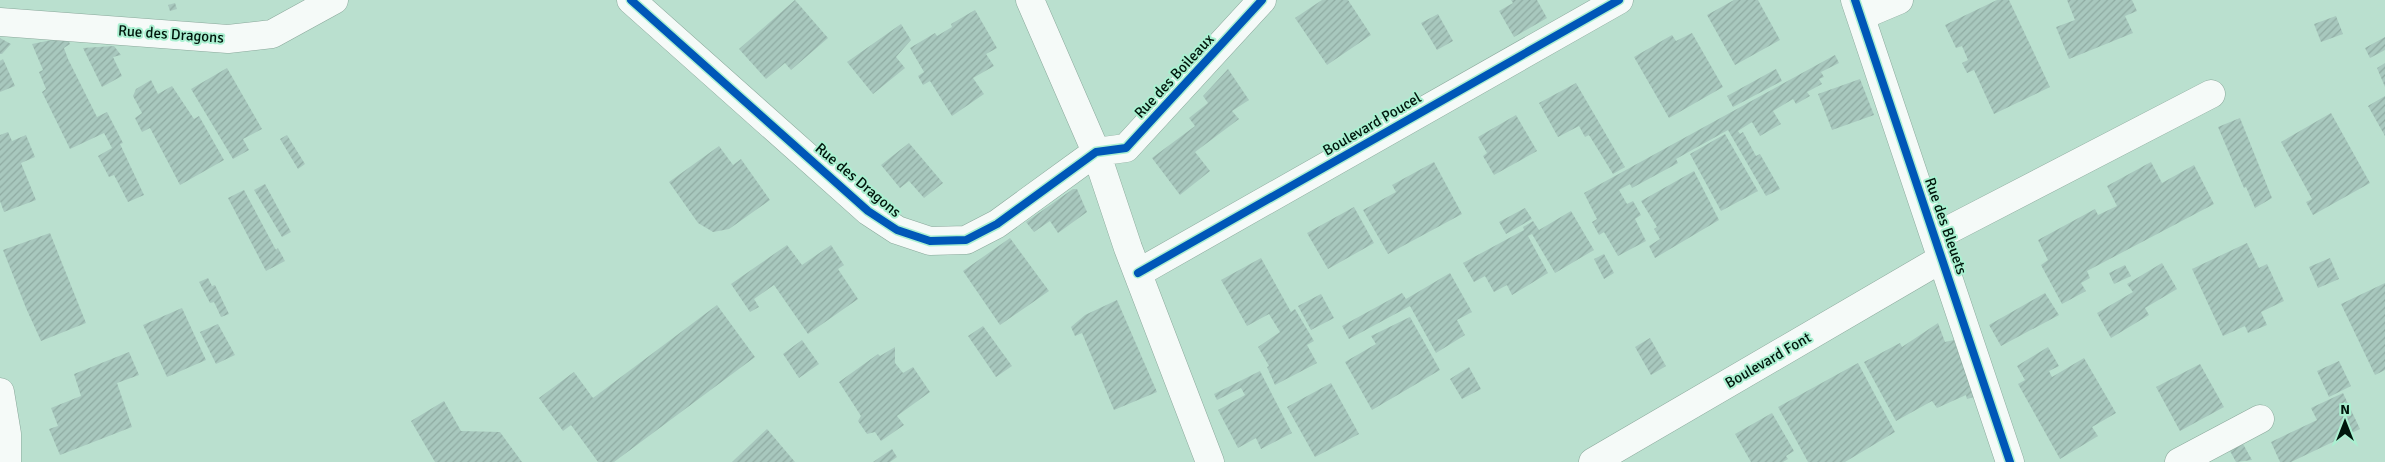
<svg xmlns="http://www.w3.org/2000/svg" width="2385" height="462" font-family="Signika,sans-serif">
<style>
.building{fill:url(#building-hatch)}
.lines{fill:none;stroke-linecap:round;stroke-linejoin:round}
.minor-casing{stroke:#8aa89b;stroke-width:29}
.minor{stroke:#f5faf8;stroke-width:28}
.cycleway-casing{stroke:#aaf0d1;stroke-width:11}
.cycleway{stroke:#0057b8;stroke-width:8}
.labels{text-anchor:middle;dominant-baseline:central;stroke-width:4;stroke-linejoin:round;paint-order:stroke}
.street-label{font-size:15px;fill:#00160c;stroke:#aaf0d1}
</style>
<defs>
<pattern id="building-hatch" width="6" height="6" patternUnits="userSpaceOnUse" patternTransform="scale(1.25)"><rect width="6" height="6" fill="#a8c8be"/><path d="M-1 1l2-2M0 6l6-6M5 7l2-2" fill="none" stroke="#8faba2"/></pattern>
</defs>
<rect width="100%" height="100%" fill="#bae0cf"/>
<!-- building -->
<path class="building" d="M795,0L828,38L791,70L785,63L766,79L739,49Z
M1322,0H1348L1371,35L1327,65L1295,18Z
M1511,0H1537L1547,18L1514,37L1499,11L1513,3Z
M1734,0H1758L1780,40L1735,65L1707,15Z
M1997,0H2009L2050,87L1994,114L1974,70L1967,73L1962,63L1968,60L1962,46L1956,48L1945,25Z
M2067,0H2132L2137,11L2125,16L2133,33L2069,59L2056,27L2075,20Z
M175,3L177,9L170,11L168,5Z
M975,10L997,48L986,54L994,66L973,78L984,94L952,116L930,81L923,85L918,76L924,72L910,48L935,33L937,36L952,27L951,24Z
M1438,14L1453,41L1437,50L1421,23Z
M2336,16L2343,34L2321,42L2314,24Z
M901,24L911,40L896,57L905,68L873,94L847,62Z
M1692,33L1723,87L1669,118L1634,57L1672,35L1676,41Z
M67,37L70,44L64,48L68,59L97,117L107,112L123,143L120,144L144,195L128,202L114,175L109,177L98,156L112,148L104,133L70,149L42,92L46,89L39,72L43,70L32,44Z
M2385,37V50L2370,58L2365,48Z
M0,38L11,44L2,54H0Z
M114,46L121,55L113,57L122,76L102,87L83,48Z
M1835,55L1839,63L1821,72L1824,77L1819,79L1822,84L1807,92L1810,96L1796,104L1793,99L1773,111L1781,124L1760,136L1752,122L1738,131L1740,134L1743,132L1756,156L1760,154L1780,189L1766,196L1728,130L1676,159L1678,163L1632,188L1630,184L1619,190L1627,204L1633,201L1641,215L1635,219L1646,241L1618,256L1604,232L1599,235L1592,222L1597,219L1584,193Z
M3,59L15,86L0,92V61Z
M2385,63V87L2377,68Z
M227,68L262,129L243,139L249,150L233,159L191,89Z
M1228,69L1249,100L1232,111L1239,119L1195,152L1210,171L1180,195L1152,158L1195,126L1189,118L1208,103L1203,96Z
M1776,69L1782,81L1733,107L1727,96Z
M1860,79L1874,115L1832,130L1818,94Z
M151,80L158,94L172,86L194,119L199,116L224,160L180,185L150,128L142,132L135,118L142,113L133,96L136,89Z
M1576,83L1625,167L1613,174L1589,135L1585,137L1579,126L1558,137L1539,103Z
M2385,96V136L2368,106Z
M2331,113L2370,183L2313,215L2306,202L2312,199L2281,142Z
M1516,115L1537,151L1494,175L1483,156L1487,153L1478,137Z
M2240,118L2272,198L2255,208L2246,187L2244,188L2218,127Z
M8,132L12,141L26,135L35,157L21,163L36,200L4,212L0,201V135Z
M1725,134L1758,191L1721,211L1690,154Z
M287,135L305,164L298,169L280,139Z
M909,143L943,183L924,198L909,181L900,188L881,165Z
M719,146L733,165L741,159L770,200L729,229L713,232L698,223L669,182Z
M1434,162L1462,214L1388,254L1363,210L1396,192L1392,185Z
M2151,162L2162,183L2194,165L2214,204L2087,271L2090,278L2081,283L2086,291L2062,304L2041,265L2048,260L2038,240L2095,209L2098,215L2117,206L2107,186Z
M1694,171L1719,220L1655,258L1649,246L1660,239L1654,229L1657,227L1641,201Z
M265,184L291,232L282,237L254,190Z
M1073,189H1077L1087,212L1058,233L1050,221L1034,232L1026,222Z
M244,190L276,250L278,248L285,261L266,271L228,198Z
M1354,207L1374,243L1328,269L1307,233Z
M1525,208L1532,219L1506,234L1499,222Z
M1571,211L1594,250L1555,273L1532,234L1528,236L1548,273L1512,295L1507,285L1494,292L1485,276L1474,282L1463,263L1524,230L1523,227L1533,221L1539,230Z
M50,233L86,323L41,341L26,308L3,250Z
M1010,238L1049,291L1000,325L963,271Z
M2247,243L2259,268L2267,264L2284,301L2261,312L2267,325L2248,333L2245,326L2223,336L2192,269Z
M787,245L802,265L831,245L844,265L838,269L858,299L808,334L774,285L754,299L759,307L750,312L731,284Z
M1604,254L1614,273L1604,279L1594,259Z
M1261,258L1291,312L1295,309L1314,341L1307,345L1317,363L1275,385L1267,367L1269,366L1258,347L1280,332L1269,314L1247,326L1221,280Z
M2330,258L2339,279L2318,288L2309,267Z
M2162,263L2177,289L2145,308L2149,315L2111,338L2097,313L2133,292L2127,284Z
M2125,265L2131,276L2114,284L2109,273Z
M1450,273L1472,312L1457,320L1465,335L1436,353L1410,306L1349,339L1342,326L1402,293L1406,299Z
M208,278L212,286L215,285L229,314L221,317L214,302L210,303L199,282Z
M2385,283V370L2375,375L2341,304Z
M2045,293L2059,315L2001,346L1989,325Z
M1321,294L1334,318L1311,330L1298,306Z
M1117,300L1157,392L1114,410L1082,333L1075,336L1071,327L1085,315Z
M717,305L755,357L614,462H598L571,425L563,431L539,398L574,372L593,398Z
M182,308L206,360L167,377L143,325Z
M1410,317L1440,370L1372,410L1345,362L1376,344L1371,336Z
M1938,323L1945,342L1954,340L1974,397L1967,399L1966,395L1937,408L1932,401L1896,421L1864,362L1900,343L1902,347Z
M218,324L235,355L216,364L200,332Z
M983,326L1012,366L996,377L968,336Z
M1650,338L1666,366L1651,375L1635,347Z
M802,340L819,364L799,378L783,354Z
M895,347V363L903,373L913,367L930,392L897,416L904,425L881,441L875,432L867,434L858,421L861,416L839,382L878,354L880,356Z
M2048,347L2059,366L2049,371L2052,377L2084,358L2116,413L2092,427L2098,436L2060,459L2018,384L2025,380L2017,366Z
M129,352L139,375L117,383L132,427L60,455L49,429L58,426L51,408L81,396L74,374Z
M2339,361L2351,386L2329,397L2317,371Z
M1858,363L1895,432L1845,462H1808L1778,407Z
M2200,364L2224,407L2180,431L2156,387Z
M1469,367L1481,389L1462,399L1450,379Z
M1260,371L1292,433L1261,449L1256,438L1238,448L1218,410L1245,395L1241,388L1217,400L1214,394Z
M1331,383L1359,434L1315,457L1287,407Z
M2343,393L2360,429L2291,462H2280L2271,442L2317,420L2311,408Z
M444,401L461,431L500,432L522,462H435L411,421Z
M1772,413L1794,451L1786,456L1788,459L1783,462H1751L1735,434Z
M767,429L795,462H732Z
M2243,444L2252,460L2236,462L2230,451Z
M892,449L897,457L890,462H873Z"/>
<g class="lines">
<defs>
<path id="minor" d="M631,0L868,211L897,230L930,241L966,240L997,224L1096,152L1126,148L1262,0
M1030,0L1096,152L1128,248L1210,462
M1855,0L2010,462
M1861,16L1899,0
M0,22L228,39L272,34L334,0
M1935,237L2211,94
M1138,273L1619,0
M0,392L7,434V462
M1593,462L1943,258
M2179,462L2260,419"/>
</defs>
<!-- minor casing -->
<use href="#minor" class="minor-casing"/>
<!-- minor -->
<use href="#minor" class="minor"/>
<defs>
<path id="cycleway" d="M631,0L868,211L897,230L930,241L966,240L997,224L1096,152L1126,148L1262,0
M1855,0L2010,462
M1138,273L1619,0"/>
</defs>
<!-- cycleway casing -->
<use href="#cycleway" class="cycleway-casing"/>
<!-- cycleway -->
<use href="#cycleway" class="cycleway"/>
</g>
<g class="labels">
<!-- street labels -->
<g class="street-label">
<text transform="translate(171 34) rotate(4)">Rue des Dragons</text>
<text transform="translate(1174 76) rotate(-47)">Rue des Boileaux</text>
<text transform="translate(1372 124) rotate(-30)">Boulevard Poucel</text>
<text transform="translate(858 180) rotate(40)">Rue des Dragons</text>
<text transform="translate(1946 226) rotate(71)">Rue des Bleuets</text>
<text transform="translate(1768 360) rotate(-30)">Boulevard Font</text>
</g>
</g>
<!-- north arrow -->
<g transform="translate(2345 422)" stroke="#aaf0d1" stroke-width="4" paint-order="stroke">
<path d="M0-4L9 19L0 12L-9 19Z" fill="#00160c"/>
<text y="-8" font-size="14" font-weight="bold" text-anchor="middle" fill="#00160c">N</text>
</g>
</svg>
